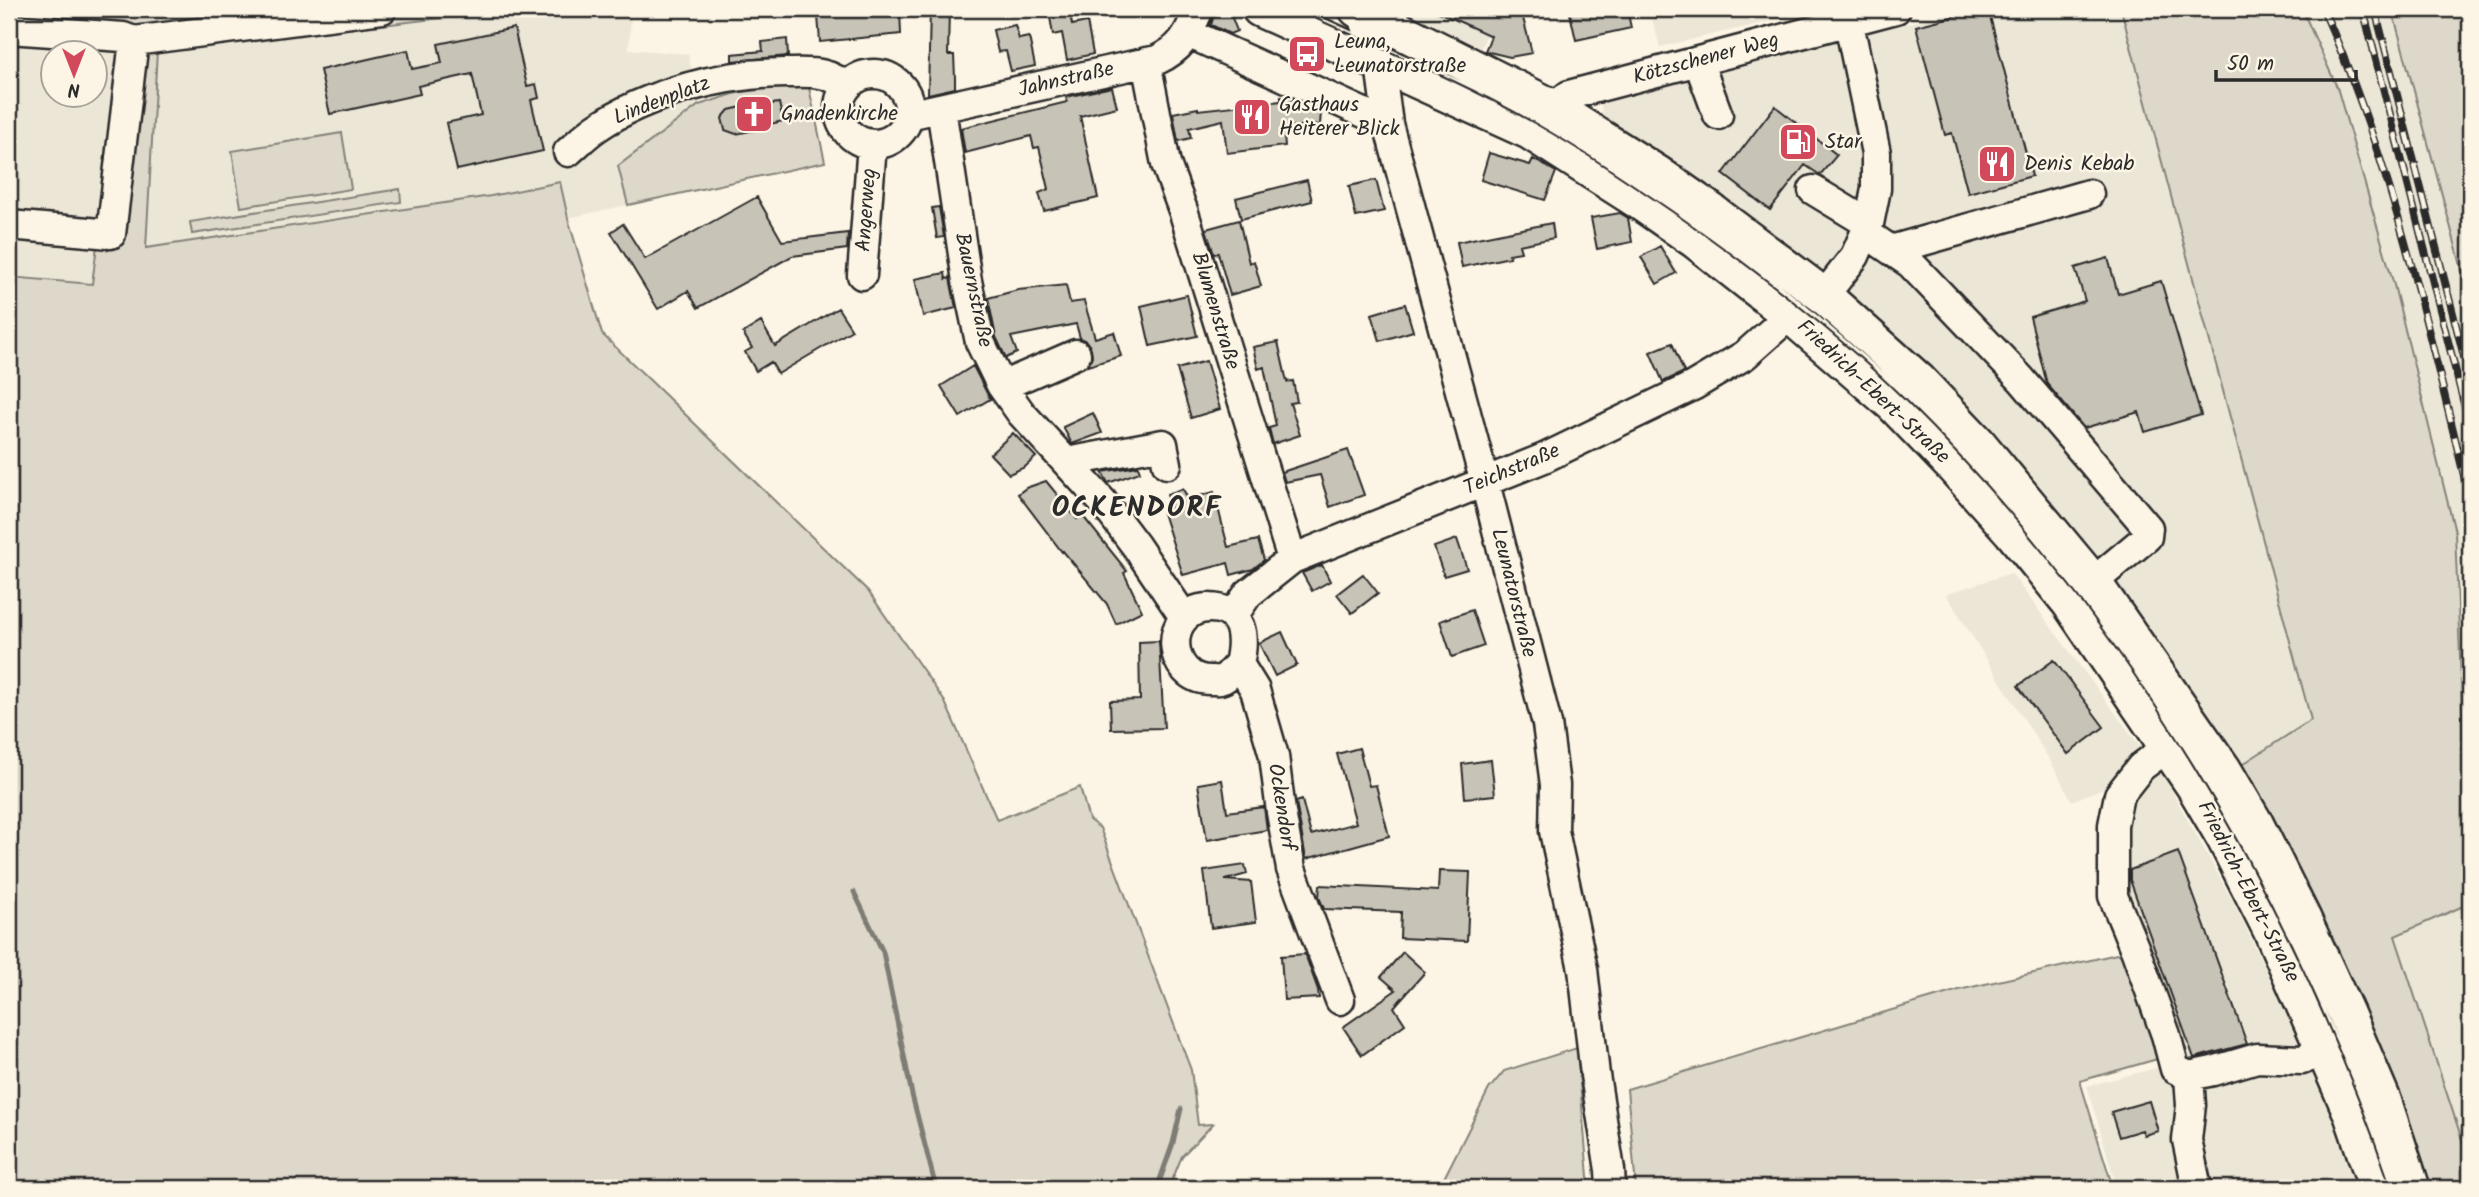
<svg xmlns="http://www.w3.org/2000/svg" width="2479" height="1197" font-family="Kalam,sans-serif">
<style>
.built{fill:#ece6d7;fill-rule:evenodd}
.green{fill:#ded8ca;stroke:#84827a;stroke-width:2}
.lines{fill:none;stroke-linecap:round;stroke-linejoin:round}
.stream{stroke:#7d7b74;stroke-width:5}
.building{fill:#c8c3b7;stroke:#2b2b2b;stroke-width:2}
.minor-casing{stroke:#2b2b2b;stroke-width:33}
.major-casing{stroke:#2b2b2b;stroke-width:40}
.minor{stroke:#fcf5e5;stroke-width:28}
.major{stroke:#fcf5e5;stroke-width:35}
.tram{stroke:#2b2b2b;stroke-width:2}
.rail-casing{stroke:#2b2b2b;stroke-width:8}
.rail{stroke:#fcf5e5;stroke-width:5;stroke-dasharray:16;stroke-linecap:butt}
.labels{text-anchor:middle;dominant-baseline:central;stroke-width:5;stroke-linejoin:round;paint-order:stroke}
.poi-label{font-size:21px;fill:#2b2b2b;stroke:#fcf5e5;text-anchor:start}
.street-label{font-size:21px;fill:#2b2b2b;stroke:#fcf5e5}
.district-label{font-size:28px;font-weight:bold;letter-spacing:2px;fill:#2b2b2b;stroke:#fcf5e5}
</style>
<rect width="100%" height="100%" fill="#fcf5e5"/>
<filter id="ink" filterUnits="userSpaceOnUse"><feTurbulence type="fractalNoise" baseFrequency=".0143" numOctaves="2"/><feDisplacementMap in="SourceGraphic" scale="14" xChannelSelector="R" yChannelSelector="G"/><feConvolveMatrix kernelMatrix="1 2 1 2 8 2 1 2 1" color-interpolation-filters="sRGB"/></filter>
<g filter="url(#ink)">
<!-- built -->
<path class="built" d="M520,9L631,14L629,49L688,54L699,105L618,166L628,205L568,218L559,182L491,196L146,248L157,51Z
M1394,9H1497L1481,48Z
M1649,9H1822L1660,47Z
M1965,9H2121L2311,720L2235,769L2113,579L1919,359L1822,272L1751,218L1602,116L1601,105L1625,95Z
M2302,9H2392L2470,299V863L2455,532L2394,285L2337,87Z
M9,37L123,46L92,285L9,277ZM52,52H94V94H52Z
M2011,573L2142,749L2115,783L2072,801L2052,764L1946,594Z
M2159,768L2236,907L2355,1158L2362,1188H2117L2087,1086L2183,1061L2120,886L2125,806Z
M2470,903V1164L2395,936Z"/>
<!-- green -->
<path class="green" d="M9,9H520L157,51L146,248L491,196L560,182L568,218L602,334L868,591L945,702L997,820L1080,787L1089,820L1100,828L1191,1070L1198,1125L1213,1124L1182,1156L1169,1188H9V277L92,284L123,47L9,37Z
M2121,9H2302L2337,87L2394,285L2455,532L2470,903L2395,936L2470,1164V1188H2424L2235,769L2311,720Z
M2392,9H2470V299Z
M808,83L825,162L628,205L618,166L699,105L737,93Z
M342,133L351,189L241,207L232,151Z
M400,189L401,202L192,234L190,222Z
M2130,951L2161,1058L2080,1081L2113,1188H1636L1627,1089L1959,990Z
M1577,1048L1589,1188H1439L1489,1089L1504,1071Z"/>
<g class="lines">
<!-- stream -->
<path class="stream" d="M854,892L883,952L912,1095L936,1188
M1157,1188L1173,1143L1181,1109"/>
</g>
<!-- building -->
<path class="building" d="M878,9H900L901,34L820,42L818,16L878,11Z
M930,9H949L948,55H954L955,78V88L928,94Z
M1432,9H1493L1490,15L1523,18L1532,53L1510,57L1485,51L1491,36Z
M1569,9H1627L1631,28L1576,40Z
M1983,9H1988L2032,176L1968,193L1952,133L1945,135L1916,26Z
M1229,10L1237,31L1230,34L1211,25L1214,15Z
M1070,13L1072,25L1087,22L1093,54L1067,60L1062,33L1053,35L1050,17Z
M1015,25L1019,39L1029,37L1035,66L1011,71L1006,51L998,52L993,30Z
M514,28L527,86L536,84L539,98L531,100L543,151L457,170L446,123L481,115L472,74L418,86L420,94L330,114L320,70L408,50L412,69L442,63L438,44Z
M787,39L788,56L732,61V54L763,51L762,42Z
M1112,87L1117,107L1080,116L1098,198L1044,211L1039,193L1049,189L1039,147L1034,148L1031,136L965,153L961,128L1067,102L1066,97Z
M1281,97L1295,100L1321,112L1320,125L1283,127L1285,146L1227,153L1223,120L1189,128L1191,138L1178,141L1173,113L1198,108V110L1281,101Z
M764,102L766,105L779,103L783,121L770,124L769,127L736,134L725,130L722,118L729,110Z
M1775,106L1837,155L1820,175L1805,165L1770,210L1723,174Z
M1489,153L1530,165L1533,159L1556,172L1545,200L1481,180Z
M1307,180L1312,201L1241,219L1236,198Z
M1376,180L1384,211L1356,217L1349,186Z
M757,197L782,241L848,233L847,249L792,256L698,308L688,291L658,309L611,232L623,224L645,259Z
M939,207L944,237L937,238L932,208Z
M1620,213L1628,218L1632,242L1597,249L1591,218Z
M1239,220L1249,263L1254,261L1261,286L1230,295L1218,253L1214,254L1206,229Z
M1552,223L1554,238L1519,245L1521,252L1509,254L1510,257L1462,267L1457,242Z
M1660,246L1676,273L1657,284L1641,257Z
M2108,258L2118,294L2161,281L2201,415L2145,432L2139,412L2084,428L2047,384L2030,317L2085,301L2075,268Z
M945,273L946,279L950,278L956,308L923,316L915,279Z
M1066,285L1070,303L1084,301L1095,338L1114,332L1121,356L1088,366L1092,357L1091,348L1086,341L1080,338L1076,324L1011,337L1017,353L1006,358L996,337L988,298L1018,290Z
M1187,295L1197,336L1150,346L1141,306Z
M1405,304L1413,331L1380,341L1372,314Z
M838,308L852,330L778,374L771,362L756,371L745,352L752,348L743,333L761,322L775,346Z
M1278,342L1287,382L1293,381L1297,402L1290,403L1300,435L1273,444L1269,428L1276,426L1264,367L1258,369L1253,347Z
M1672,343L1684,372L1663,382L1650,352Z
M1206,361L1220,409L1191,418L1177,369Z
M973,366L990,399L960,417L941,386Z
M1093,413L1102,433L1072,444L1063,427Z
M1013,433L1036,457L1025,467L1009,474L990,454Z
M1348,450L1364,495L1330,507L1320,475L1285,482L1282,472Z
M1138,466L1140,472L1108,483L1102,472Z
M1046,481L1077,519L1082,515L1127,571L1124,573L1142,611L1116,624L1107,604L1063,551L1062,552L1018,494L1026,488Z
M1183,489L1188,499L1214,492L1228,547L1258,540L1264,560L1253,569L1231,575L1228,563L1183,575L1163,513L1171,511L1167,494Z
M1457,539L1467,569L1444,576L1434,547Z
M1322,565L1330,581L1312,591L1302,573Z
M1363,574L1378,593L1352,613L1337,594Z
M1472,610L1484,646L1452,657L1440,621Z
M1282,632L1297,665L1275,676L1259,643Z
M1159,641L1164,728L1111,729L1110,701L1140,700L1139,642Z
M2054,660L2104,727L2068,754L2018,686Z
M1359,748L1369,786L1376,785L1389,836L1306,859L1296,802L1302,800L1311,835L1356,823L1337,754Z
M1491,760L1495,795L1465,798L1462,764Z
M1222,780L1227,812L1264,807L1267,830L1207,840L1198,784Z
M2178,852L2247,1044L2194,1058L2130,880V870Z
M1245,865L1247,874L1225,880L1251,882L1256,922L1211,928L1204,871Z
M1439,871L1470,872L1467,941L1400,938L1401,912L1324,909L1319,897L1320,885L1438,891Z
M1403,952L1425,972L1394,1007L1405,1024L1362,1055L1343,1027L1396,990L1381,977Z
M1305,954L1318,990L1319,998L1284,1000L1281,956Z
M2149,1101L2158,1131L2144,1135L2142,1130L2119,1137L2111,1112Z"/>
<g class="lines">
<defs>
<path id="minor" d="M1360,9L1380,64L1388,124L1485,483L1547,724L1555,785L1554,831L1583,969L1595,1075L1610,1170L1611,1188
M9,29L123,37L134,41L382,9
M1188,33L1388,124
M1698,61L1718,115
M1146,62L1166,164L1184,213L1292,559
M839 109a35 35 0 1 1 70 0a35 35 0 1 1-70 0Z
M941,108L967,281L980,342L1001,385L1021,413L1102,501L1136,546L1184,617
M908,115L1157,60C1183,48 1188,34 1199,9
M1537,120L1569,95L1896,9
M568,152C577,144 586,135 596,128C647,93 725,73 786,73C809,73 830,70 846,88
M1813,190L1869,224
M9,225L111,234L134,41
M1866,233L1911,264L2021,379L2148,528L2147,537L2093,582
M1891,250L2089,194
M862,275L872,144
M1824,296L1855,256L1869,224L1876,189V153L1846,9
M1002,386L1076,354
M1067,462L1163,444L1167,464
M1233,616L1248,594L1292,559L1544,458L1693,386L1745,355L1790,315
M1239,664C1234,668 1228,677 1223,679C1219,681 1215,680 1212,680C1166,682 1161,609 1209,608C1244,608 1245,638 1239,664L1255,690L1274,756L1281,812L1291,869L1340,1000
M2168,747L2141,767L2119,795L2113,825V896L2136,952L2166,1035L2175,1069L2189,1076L2213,1071L2257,1058L2302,1060L2324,1051
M2189,1076L2191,1105L2187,1140L2197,1188"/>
<path id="major" d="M1260,9L1529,131L1637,200L1696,241L1790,315L1894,405L1951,464L2012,532L2069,602L2194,786L2225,839L2272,932L2351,1112L2377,1188
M1357,9L1552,107L1658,174L1711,211L1824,296L1919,381L1977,442L2093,582L2223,769L2256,825L2303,919L2346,1013L2383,1100L2412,1188"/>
</defs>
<!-- minor casing -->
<use href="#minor" class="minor-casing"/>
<!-- major casing -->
<use href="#major" class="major-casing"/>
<!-- minor -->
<use href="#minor" class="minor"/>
<!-- major -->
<use href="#major" class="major"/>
<!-- tram -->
<path class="tram" d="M1295,9C1375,46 1459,80 1536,124C1582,150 1626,180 1670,210C1752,267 1832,328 1904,399C2126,618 2291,894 2391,1188"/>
<defs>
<path id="rail" d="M2323,9C2393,164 2429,334 2470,500
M2363,9L2470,427
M2375,9L2470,380"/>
</defs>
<!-- rail casing -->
<use href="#rail" class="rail-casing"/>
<!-- rail -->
<use href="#rail" class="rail"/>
</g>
</g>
<!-- icons -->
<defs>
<symbol id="bus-square" viewBox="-11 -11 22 22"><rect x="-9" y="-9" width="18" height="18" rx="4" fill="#d1495b" stroke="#fcf5e5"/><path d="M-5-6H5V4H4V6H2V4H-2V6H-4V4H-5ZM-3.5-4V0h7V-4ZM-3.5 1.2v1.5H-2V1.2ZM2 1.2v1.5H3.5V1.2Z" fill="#fff"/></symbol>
<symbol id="church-square" viewBox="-11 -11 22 22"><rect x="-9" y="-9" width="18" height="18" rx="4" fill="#d1495b" stroke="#fcf5e5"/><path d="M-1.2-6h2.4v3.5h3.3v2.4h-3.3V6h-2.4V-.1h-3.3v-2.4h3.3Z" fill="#fff"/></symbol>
<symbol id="restaurant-square" viewBox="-11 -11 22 22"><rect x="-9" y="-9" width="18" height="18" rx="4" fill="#d1495b" stroke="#fcf5e5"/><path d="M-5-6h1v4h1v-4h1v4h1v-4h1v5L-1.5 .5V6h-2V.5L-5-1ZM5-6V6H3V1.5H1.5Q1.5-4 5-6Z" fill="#fff"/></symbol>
<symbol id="fuel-square" viewBox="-11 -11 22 22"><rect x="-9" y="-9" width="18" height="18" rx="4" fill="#d1495b" stroke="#fcf5e5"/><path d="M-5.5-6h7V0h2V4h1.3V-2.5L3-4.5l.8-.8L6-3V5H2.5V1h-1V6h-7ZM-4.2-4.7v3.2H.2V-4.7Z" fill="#fff"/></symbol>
</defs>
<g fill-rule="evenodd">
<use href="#bus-square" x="1285" y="32" width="44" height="44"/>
<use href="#church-square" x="732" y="92" width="44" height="44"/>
<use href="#restaurant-square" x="1230" y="95" width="44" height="44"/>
<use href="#fuel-square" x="1776" y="120" width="44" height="44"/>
<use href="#restaurant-square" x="1975" y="142" width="44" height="44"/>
</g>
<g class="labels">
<!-- poi labels -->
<g class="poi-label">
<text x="1334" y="42">Leuna,<tspan x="1334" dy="24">Leunatorstraße</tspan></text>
<text x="1279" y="105">Gasthaus<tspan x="1279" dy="24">Heiterer Blick</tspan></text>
<text x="781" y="114">Gnadenkirche</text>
<text x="1825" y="142">Star</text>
<text x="2024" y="164">Denis Kebab</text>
</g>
<!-- street labels -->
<g class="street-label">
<text transform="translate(1706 59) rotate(-15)">Kötzschener Weg</text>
<text transform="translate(1066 80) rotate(-13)">Jahnstraße</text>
<text transform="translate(662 101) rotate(-21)">Lindenplatz</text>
<text transform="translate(867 210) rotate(-86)">Angerweg</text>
<text transform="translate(973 290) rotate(78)">Bauernstraße</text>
<text transform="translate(1215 311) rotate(73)">Blumenstraße</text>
<text transform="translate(1873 392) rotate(43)">Friedrich-Ebert-Straße</text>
<text transform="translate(1512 470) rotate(-23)">Teichstraße</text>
<text transform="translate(1513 593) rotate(76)">Leunatorstraße</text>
<text transform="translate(1281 807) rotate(81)">Ockendorf</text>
<text transform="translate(2248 892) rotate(63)">Friedrich-Ebert-Straße</text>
</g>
<!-- district labels -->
<g class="district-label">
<text x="1137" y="508">OCKENDORF</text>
</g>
</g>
<!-- margin -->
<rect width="2479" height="1197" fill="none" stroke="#fcf5e5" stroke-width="35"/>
<rect x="18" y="18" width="2444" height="1162" fill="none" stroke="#2b2b2b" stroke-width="2.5" filter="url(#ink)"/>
<!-- north arrow -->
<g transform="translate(74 74) rotate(180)"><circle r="33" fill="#fcf5e5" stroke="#a8a49b" stroke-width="2"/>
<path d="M0-5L12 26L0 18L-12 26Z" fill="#d1495b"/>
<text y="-10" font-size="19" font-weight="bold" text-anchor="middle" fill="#2b2b2b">N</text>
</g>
<!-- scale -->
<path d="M2216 70v10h140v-10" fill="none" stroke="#2b2b2b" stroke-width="3.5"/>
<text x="2227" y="70" font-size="21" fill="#2b2b2b" stroke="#fcf5e5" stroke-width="5" paint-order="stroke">50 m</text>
</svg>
